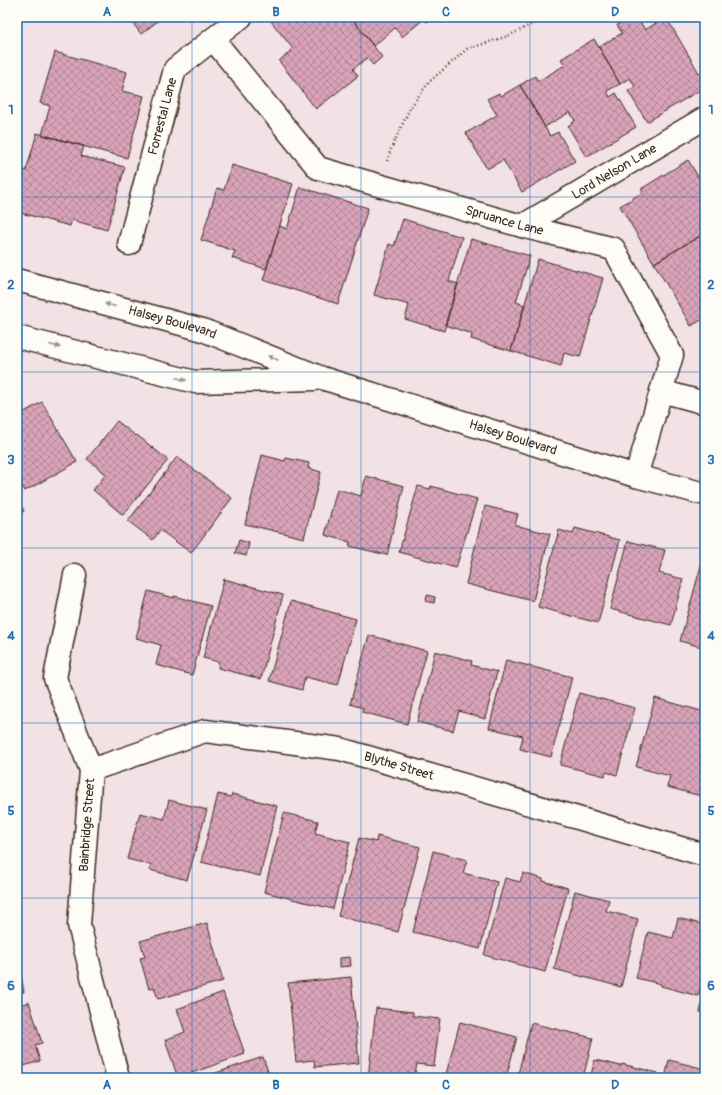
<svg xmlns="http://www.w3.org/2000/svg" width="722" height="1095" font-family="Pangolin,sans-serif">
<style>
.building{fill:url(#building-cross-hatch);stroke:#3b2a1e}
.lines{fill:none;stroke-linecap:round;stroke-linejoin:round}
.minor-casing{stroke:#3b2a1e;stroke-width:25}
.path{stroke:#3b2a1e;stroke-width:2.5;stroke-dasharray:1 3;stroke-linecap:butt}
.minor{stroke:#fdfcf7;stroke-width:22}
.oneway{fill:#9c938a}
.grid{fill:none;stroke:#1f6fb2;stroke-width:1;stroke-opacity:0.55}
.labels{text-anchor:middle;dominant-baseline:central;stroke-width:3;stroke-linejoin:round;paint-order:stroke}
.street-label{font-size:13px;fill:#3b2a1e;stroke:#fdfcf7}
.neatline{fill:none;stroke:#1f6fb2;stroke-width:1.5}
.grid-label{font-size:13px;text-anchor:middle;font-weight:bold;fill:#1f6fb2}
</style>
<defs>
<pattern id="building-cross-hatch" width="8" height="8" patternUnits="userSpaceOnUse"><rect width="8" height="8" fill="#d9a3ba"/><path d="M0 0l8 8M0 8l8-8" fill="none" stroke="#b18597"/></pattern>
</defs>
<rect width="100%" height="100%" fill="#f2e1e5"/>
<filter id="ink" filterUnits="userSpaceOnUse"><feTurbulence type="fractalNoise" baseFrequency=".025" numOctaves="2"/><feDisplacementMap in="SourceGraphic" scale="8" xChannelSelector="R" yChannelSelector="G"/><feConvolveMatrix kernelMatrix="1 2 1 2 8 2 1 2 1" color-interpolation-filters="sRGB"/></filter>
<g filter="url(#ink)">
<!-- building -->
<path class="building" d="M128,17H163L141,34Z
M274,17H351L382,57L373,65L367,58L353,69L358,76L316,109L279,61L293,49L270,20Z
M351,17H434L427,22L424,19L402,37L395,28L373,46Z
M631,17H637L645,30L666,17L705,83V87L647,122L628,91L635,87L630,78L620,84L599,47L622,33L617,25Z
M594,39L620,84L607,91L610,97L616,93L636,127L586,157L568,126L575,121L570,112L545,127L520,85L535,76L538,81L565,65L561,59Z
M55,52L127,72L122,91L144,96L127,158L42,135L50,106L40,103Z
M520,85L550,136L558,132L575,161L522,192L503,160L487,169L466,133L497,115L487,99L499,93L501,96Z
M37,133L84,146L81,156L125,167L107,230L72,220L70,226L17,212V188L22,170L26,171Z
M688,160L705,188V233L654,263L620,206L643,192L641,189Z
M232,165L293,184L266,269L232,258L235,251L201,240L217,188L224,190Z
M300,187L368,208L338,304L263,280L280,226L287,229Z
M403,219L462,237L449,281L458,284L444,331L405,319L409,305L374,295L389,244L394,246Z
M705,233V318L691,326L654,263Z
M471,239L530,256L516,302L525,305L511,351L471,339L472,334L445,325Z
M538,259L603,278L580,357L564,353L561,366L511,351Z
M42,402L77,462L25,491L17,477V416Z
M117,421L136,436L137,435L168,460L123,515L93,490L106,474L87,459Z
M262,455L285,461L286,458L309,463L308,468L321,472L304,538L245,524Z
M177,457L232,498L191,553L160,530L153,540L128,521Z
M366,476L404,486L387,555L349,546L350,542L325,535L337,489L361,496Z
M418,486L430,489L431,486L477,499L456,568L399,552Z
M17,498L24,511L17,515Z
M485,506L518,514L515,525L550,534L533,601L466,584Z
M575,528L620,540L598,623L538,607L559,530L573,534Z
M239,540L249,543L246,556L235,553Z
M628,541L665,550L659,573L683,579L671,625L610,609Z
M702,562H705V648L680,641Z
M224,579L283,595L261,679L218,668L219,662L203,658Z
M148,591L174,598V596L211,606L192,675L156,665L161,645L136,638Z
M427,595L435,597L434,603L425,601Z
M291,601L356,619L338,685L305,677L302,690L269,681Z
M369,635L427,651L407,724L362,712L363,708L350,704Z
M435,651L472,661L471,665L497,672L485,719L459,711L453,731L417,722Z
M506,660L572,677L551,757L520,749L523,736L489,728Z
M579,693L635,708L617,775L606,772L605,776L560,765Z
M655,698L705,712V780L701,796L667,787L670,776L636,767Z
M218,794L231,797L232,794L277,806L260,876L201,862Z
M169,800L207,810L187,880L150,870L151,865L127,859L140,813L164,819Z
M284,813L318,821L315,833L350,842L333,909L264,892Z
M377,836L420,847L398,932L338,916L359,838L376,842Z
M433,851L467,860L463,873L497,882L480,949L413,932Z
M523,873L543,879V881L568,888L545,972L484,955L505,878L520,882Z
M575,891L609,900L606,911L638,919L621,987L554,969Z
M678,918L705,925V969L698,996L661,986V984L636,978L648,932L673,938Z
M207,923L223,981L158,999L154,987L149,989L140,958L145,957L140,941Z
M350,957L351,966L339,967V958Z
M18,958L24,992L17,993V959Z
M351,977L359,1063L315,1067L314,1060L296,1062L288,983Z
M223,992L245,1054L178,1078L165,1040L185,1032L177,1009Z
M705,992V1013L700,1012Z
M29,1002L42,1043L35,1045L40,1061L17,1068V1006Z
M376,1008L413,1012V1016L440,1019L434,1066L417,1064L415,1074L407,1073L406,1078H368Z
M460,1022L517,1037L506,1078H445Z
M531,1023L593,1038L583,1078H517Z
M263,1057L270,1078H201Z
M595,1060L621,1066L622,1064L658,1073L656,1078H590Z
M669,1060L705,1069V1078H665Z"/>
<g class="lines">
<defs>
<g id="minor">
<path id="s1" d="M213,39L318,168L522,226L614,249L672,355L636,476"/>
<path id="s2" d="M522,226L705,118"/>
<path id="s3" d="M129,244L175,69L241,17"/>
<path id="s4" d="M17,280L203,330L322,378L636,476L705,494"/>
<path d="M17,337L195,382L315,379"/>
<path d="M661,391L705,403"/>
<path d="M75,575L55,678L91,770L79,925L118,1078"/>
<path id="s5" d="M91,770L205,731L340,749L705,855"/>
</g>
</defs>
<!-- minor casing -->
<use href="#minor" class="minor-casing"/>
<!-- path -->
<path class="path" d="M387,161L391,149L410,108L429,82L467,49L508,36L547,17"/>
<!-- minor -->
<use href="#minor" class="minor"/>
</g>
<!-- one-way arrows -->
<defs><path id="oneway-solid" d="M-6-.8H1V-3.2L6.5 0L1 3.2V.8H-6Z"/></defs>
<g class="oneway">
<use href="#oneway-solid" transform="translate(110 305) rotate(-165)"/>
<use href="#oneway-solid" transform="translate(55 346) rotate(14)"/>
<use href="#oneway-solid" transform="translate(273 358) rotate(-158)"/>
<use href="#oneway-solid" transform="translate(181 379) rotate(14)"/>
</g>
</g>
<!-- grid -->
<path class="grid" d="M192,17V1078M361,17V1078M530,17V1078M17,197H705M17,372H705M17,548H705M17,723H705M17,898H705"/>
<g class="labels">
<!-- street labels -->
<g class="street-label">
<text stroke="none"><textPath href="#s3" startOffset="132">Forrestal Lane</textPath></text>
<text stroke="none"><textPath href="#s2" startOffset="107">Lord Nelson Lane</textPath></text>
<text stroke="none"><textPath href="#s1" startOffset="360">Spruance Lane</textPath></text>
<text stroke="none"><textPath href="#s4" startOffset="161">Halsey Boulevard</textPath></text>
<text stroke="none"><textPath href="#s4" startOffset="521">Halsey Boulevard</textPath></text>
<text stroke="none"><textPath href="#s5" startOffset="318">Blythe Street</textPath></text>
<text transform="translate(87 825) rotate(-86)">Bainbridge Street</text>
</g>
</g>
<!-- margin -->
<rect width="722" height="1095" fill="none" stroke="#fdfcf7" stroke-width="44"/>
<rect x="22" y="22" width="678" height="1051" class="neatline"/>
<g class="grid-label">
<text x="107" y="16">A</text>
<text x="276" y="16">B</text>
<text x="446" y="16">C</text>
<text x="615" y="16">D</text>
<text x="11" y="114">1</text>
<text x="711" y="114">1</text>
<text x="11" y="289">2</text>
<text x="711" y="289">2</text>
<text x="11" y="464">3</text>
<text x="711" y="464">3</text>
<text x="11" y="640">4</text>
<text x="711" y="640">4</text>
<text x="11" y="815">5</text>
<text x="711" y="815">5</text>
<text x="11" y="990">6</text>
<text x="711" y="990">6</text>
<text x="107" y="1089">A</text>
<text x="276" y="1089">B</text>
<text x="446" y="1089">C</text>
<text x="615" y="1089">D</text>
</g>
</svg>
